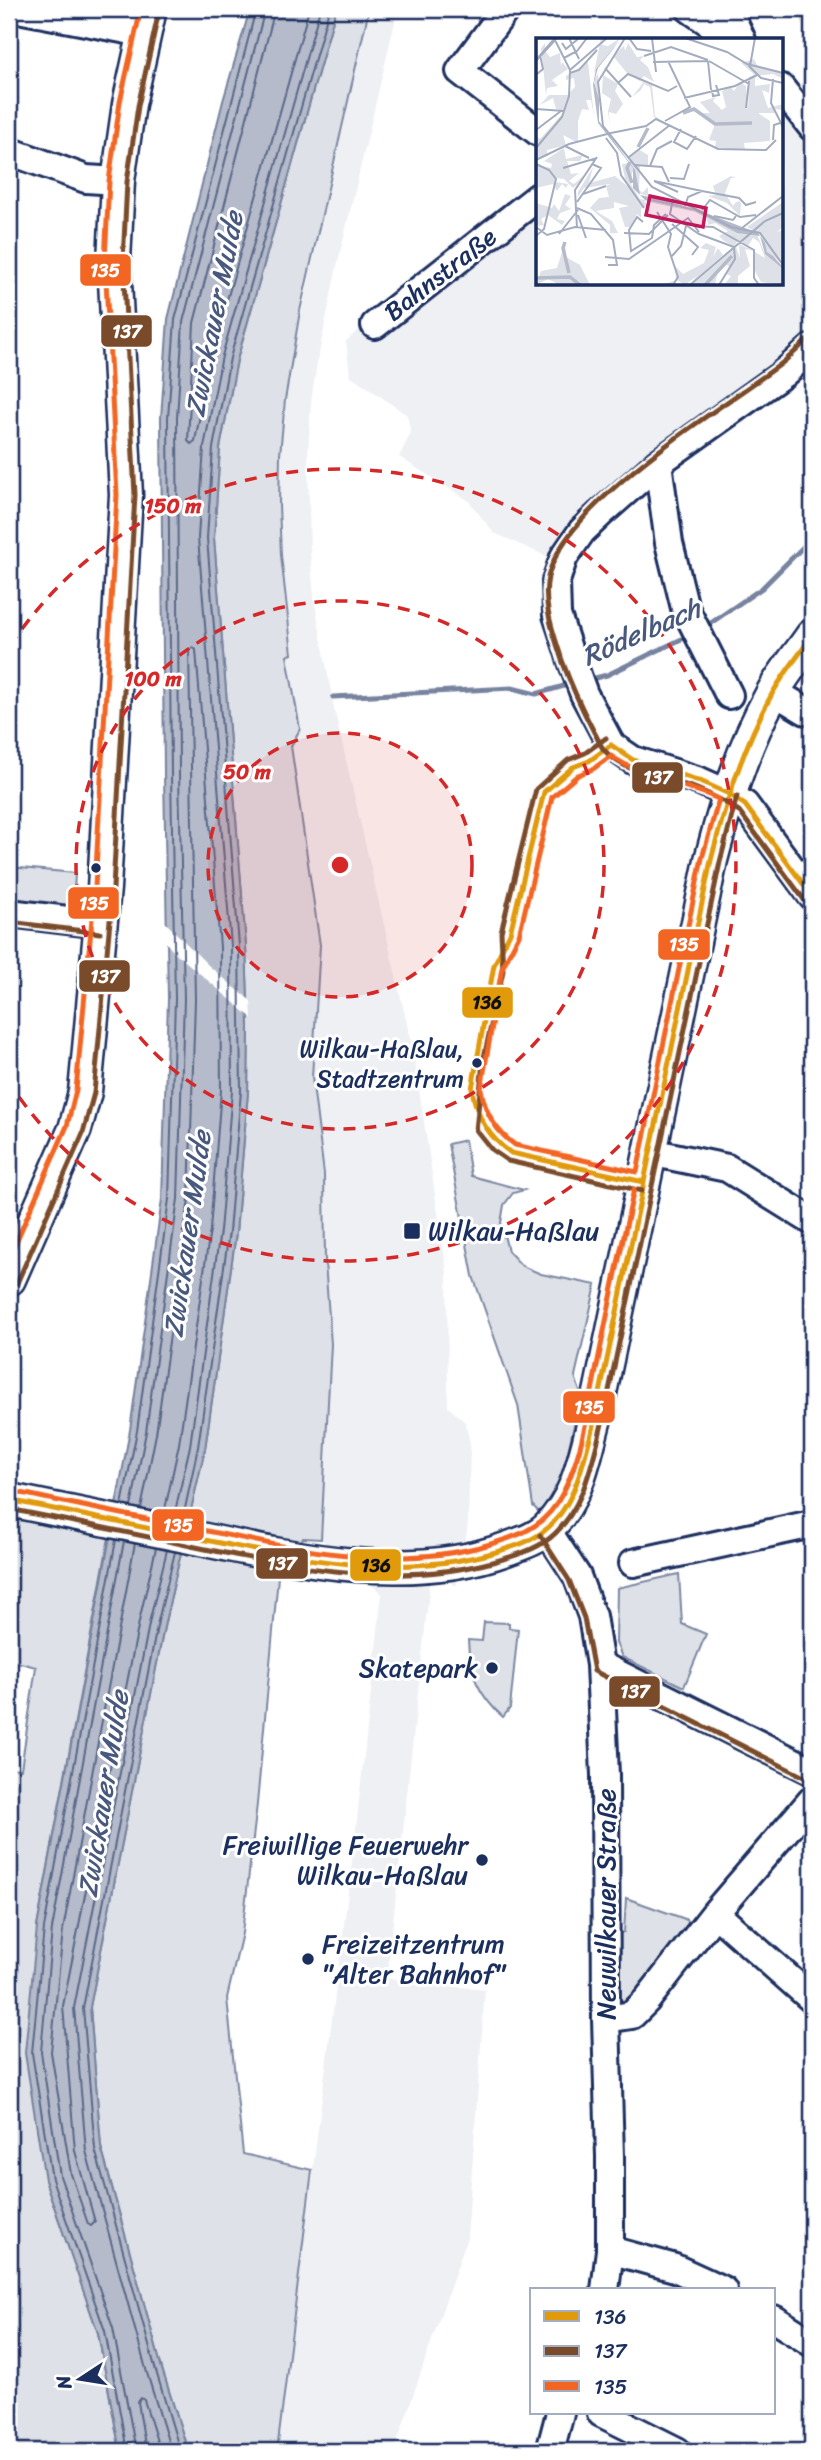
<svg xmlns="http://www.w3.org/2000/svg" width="821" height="2460" font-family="Sriracha,sans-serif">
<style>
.built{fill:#eff0f4}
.green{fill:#dee1e7;stroke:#7c88a2;stroke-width:2}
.water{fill:#b5bbca;stroke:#77839f;stroke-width:2}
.pier{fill:#fff}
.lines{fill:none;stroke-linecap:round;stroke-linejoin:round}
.shore{stroke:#596789;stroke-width:2}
.stream{stroke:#77839f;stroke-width:5}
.minor-casing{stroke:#1b2f5e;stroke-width:32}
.major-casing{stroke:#1b2f5e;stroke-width:37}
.minor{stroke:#fff;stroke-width:26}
.major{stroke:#fff;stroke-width:32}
.bus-1-casing{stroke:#fff;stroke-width:10}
.bus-2-casing{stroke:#fff;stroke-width:10}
.bus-3-casing{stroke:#fff;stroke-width:10}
.bus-1{stroke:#e19a09;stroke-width:5}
.bus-2{stroke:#7a4b2a;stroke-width:5}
.bus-3{stroke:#f26522;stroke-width:5}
.ring{fill:none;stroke:#d62828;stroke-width:3.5;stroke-dasharray:12 9}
.bus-dot{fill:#1b2f5e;stroke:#fff;stroke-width:2.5}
.labels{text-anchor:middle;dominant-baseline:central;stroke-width:6;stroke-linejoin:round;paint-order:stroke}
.bus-label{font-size:24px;fill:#1b2f5e;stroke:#fff;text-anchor:end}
.street-label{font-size:26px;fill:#1b2f5e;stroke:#fff}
.poi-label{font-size:26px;fill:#1b2f5e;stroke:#fff;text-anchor:start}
.water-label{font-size:28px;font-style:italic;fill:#49597e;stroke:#fff}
.inset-river{fill:none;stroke:#b5bbca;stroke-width:3.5}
.inset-road{fill:none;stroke:#a4acbf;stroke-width:2}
.view{fill:#c2185b;fill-opacity:0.15;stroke:#c2185b;stroke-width:3.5}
.inset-edge{fill:none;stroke:#1b2f5e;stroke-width:3.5}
.centre{fill:#d62828;stroke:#fff;stroke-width:3.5}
.ring-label{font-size:21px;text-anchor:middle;font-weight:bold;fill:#d62828;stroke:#fff;stroke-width:6;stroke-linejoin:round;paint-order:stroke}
.line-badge{stroke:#fff;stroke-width:2.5}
.badge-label{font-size:19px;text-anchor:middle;font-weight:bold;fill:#fff}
.pale-badge-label{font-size:19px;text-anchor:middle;font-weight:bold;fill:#111}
</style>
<rect width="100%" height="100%" fill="#fff"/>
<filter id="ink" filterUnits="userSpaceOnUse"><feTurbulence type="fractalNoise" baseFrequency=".0143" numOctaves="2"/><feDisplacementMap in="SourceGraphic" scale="14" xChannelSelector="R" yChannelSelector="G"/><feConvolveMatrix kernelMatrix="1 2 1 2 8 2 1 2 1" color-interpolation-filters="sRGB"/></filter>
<g filter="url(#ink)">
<!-- built -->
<path class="built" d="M369,9H398L337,266L317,363L311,402L308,454L310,553L314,598L335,713L413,1050L447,1272L448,1407L465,1422L470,1443L468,1522L463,1564L456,1586L428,1565L429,1591L387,1978L485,1990L467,2238L394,2451H277L354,1846L382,1594L321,1539L331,1344L325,1262L324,1174L312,1077L320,945L291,746L300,729L287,655L292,653L281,555L279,505L280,455L291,361Z
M781,105L800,125L812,154V326L771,367L704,411L643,461L592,504L546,556L494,533L468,500L399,457L411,433L407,415L350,375L346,341L414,284L537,209L538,284H781Z"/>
<!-- green -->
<path class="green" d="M336,9H369L300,311L285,400L280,455L279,505L281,555L292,654L287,656L300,729L291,746L320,945L312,1077L324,1174L325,1262L331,1344L321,1539L303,1538L278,1577L257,1804L242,1933L227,1998L243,2154L312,2170L277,2451H188L162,2369L101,2147L90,2007L165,1622L205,1449L236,1233L248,1092L249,1027L246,946L214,538L220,448L237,360Z
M9,867L75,873L73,911L9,902Z
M465,1140L471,1176L524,1190L513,1193L504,1205L501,1223L508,1251L522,1266L541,1274L596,1285L575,1376L581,1395L562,1477L552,1499L539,1512L533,1506L518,1405L473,1276L448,1144Z
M9,1509L112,1521L37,1927L45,2180L98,2333L120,2451H9V1768L21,1769L36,1667L9,1660L11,1612L9,1608Z
M679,1574L682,1624L706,1634L684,1687L622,1657L616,1643L617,1588Z
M484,1622L509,1623V1628L518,1629L510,1708L503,1717C478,1695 469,1672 468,1640L482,1641Z
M626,1898L685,1919L691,1924L630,2002L619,2000L611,1935L624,1932Z"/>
<!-- water -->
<path class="water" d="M250,9H336L237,360L220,448L214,538L246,946L249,1027L248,1092L236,1233L205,1449L165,1622L90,2007L101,2147L162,2369L188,2451H120L98,2333L45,2180L25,2053L37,1927L130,1430L162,1199L168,999L164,774L161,418L168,319L223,101Z"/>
<!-- pier -->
<path class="pier" d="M163,920L208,965L251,1001L252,1018L172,950L164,940Z"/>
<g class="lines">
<!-- shore -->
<path class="shore" d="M275,9L194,323L188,441L191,444L195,441L212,353L309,9
M122,1505L137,1431L169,1199L175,999L171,774L168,418L175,320L256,9
M131,1507L146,1432L178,1199L184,999L179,774L177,418L183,322L265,9
M141,1509L156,1434L189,1199L195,999L189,650L193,647L196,650L220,947L221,1090L210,1230L179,1444L164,1514
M174,1516L190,1446L220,1231L232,1091L231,946L198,538L204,447L222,356L320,9
M183,1518L198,1447L229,1232L241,1091L239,946L207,538L213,448L230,358L329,9
M116,1540L44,1928L32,2053L52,2179L105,2331L127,2451
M124,1541L52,1929L41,2052L60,2176L113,2328L136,2451
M135,1543L63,1930L51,2052L71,2174L88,2224L91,2226L95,2222L75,2151L63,2006L140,1617L156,1548
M167,1550L150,1619L74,2008L86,2151L147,2373L171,2451
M175,1552L158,1621L83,2008L95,2149L156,2371L180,2451
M146,2451L138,2402L141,2398L144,2400L160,2451"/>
<!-- stream -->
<path class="stream" d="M705,627L762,588L812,538
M587,680L607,675L690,635
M333,697L512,688L536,694L571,684"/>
<defs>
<path id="minor" d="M18,9L143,33
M506,9L460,71L538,132
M690,9L734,40
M732,9L734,23L742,40
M781,88L812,127
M9,151L86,179L118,181
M375,325L538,197
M812,348L783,374L658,463L600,514L582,531L564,557L556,581L557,615L573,664L584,694L611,745L633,760L700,781L729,794L745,805L812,896
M658,463L669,543L685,608L729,695
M773,691L806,711L812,712
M9,913L101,924
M650,1152L727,1168L812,1221
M547,1530L577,1576L592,1616L600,1665L605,1775L606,2019L610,2156V2250L605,2290
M633,1563L812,1524
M600,1665L812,1771
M715,1913L812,1999
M606,2019L632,2015L647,2000L715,1913L812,1800
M610,2250L675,2268L723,2290
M774,2319L812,2343
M601,2413L677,2451
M550,2451L560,2413"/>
<path id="major" d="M9,1279L75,1129L85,1092L104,888L126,495L114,261L118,181L129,104L150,9
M9,1500C70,1512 130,1525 191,1537C290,1558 407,1585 506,1549C520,1544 537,1539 548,1528C578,1497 583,1463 594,1422L711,860C726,802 743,746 772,694C783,674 799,655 812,636"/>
</defs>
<!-- minor casing -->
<use href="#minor" class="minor-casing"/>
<!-- major casing -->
<use href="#major" class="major-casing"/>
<!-- minor -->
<use href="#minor" class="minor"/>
<!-- major -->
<use href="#major" class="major"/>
<defs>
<path id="bus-1" d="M611,745L589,761L573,767L544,792L510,933L494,965L472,1089C476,1116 488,1137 511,1153L644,1182
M611,745L633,760L700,781L729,794L745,805L812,896
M9,1500C70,1512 131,1525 191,1537C292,1558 394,1581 496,1552C512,1547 531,1542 544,1531C576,1506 584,1459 594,1422L711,860C726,803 743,746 772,694C784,673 799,655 812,636"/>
<path id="bus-2" d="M606,738L585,753L568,760L536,789L501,932L503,971L483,1062L476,1130L492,1150L508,1161L642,1191
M805,901L739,811C726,802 712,795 697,789C668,778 627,775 605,751C600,746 598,738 594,732C582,709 571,686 562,660C554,634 542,605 548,577C565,503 713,414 774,369C786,361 796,351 806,341
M9,922L100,933
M17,1283L83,1133L94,1093L113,888L135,495L123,261L127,182L138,106L159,11
M9,1509C70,1521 131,1533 191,1546C292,1567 395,1589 496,1561C514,1556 535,1550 550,1538C583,1511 592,1464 602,1424L720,862L737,796
M540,1535L569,1580L584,1618L594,1671L808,1779"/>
<path id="bus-3" d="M611,756C643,778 683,783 719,799L702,858L637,1172L515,1145C495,1131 485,1113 481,1089L502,968L519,935L552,797L578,775L593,769Z
M9,1258L67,1126L76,1090L95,887L117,495L105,261L109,181L120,102L141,9
M11,1491C70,1503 129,1516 188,1527C286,1547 388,1573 487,1545C516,1537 540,1529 557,1503C581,1465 587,1414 596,1371C608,1310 621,1249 634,1189"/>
</defs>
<!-- bus-1 casing -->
<use href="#bus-1" class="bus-1-casing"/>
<!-- bus-2 casing -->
<use href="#bus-2" class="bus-2-casing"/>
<!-- bus-3 casing -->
<use href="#bus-3" class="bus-3-casing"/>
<!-- bus-1 -->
<use href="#bus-1" class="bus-1"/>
<!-- bus-2 -->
<use href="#bus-2" class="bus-2"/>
<!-- bus-3 -->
<use href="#bus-3" class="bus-3"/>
</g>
</g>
<!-- distance rings -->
<circle cx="340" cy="865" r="132" fill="#d62828" fill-opacity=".12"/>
<g class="ring">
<circle cx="340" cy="865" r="132"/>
<circle cx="340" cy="865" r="264"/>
<path d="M10 646A396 396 0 1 1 10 1084"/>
</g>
<!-- markers -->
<g class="bus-dot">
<circle cx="96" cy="868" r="6"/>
<circle cx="477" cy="1063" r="6"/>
<rect x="403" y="1222" width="18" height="18" rx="3.5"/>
<circle cx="492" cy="1668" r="7"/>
<circle cx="482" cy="1860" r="7"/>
<circle cx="308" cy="1959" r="7"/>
</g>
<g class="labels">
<!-- bus labels -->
<g class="bus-label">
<text x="464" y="1049">Wilkau-Haßlau,<tspan x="464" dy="30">Stadtzentrum</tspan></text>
</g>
<!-- street labels -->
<g class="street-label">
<text transform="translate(440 274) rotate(-38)">Bahnstraße</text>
<text transform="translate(606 1904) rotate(-90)">Neuwilkauer Straße</text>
</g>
<!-- poi labels -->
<g class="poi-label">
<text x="428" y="1231">Wilkau-Haßlau</text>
<text x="478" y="1668" text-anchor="end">Skatepark</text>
<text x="468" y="1845" text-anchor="end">Freiwillige Feuerwehr<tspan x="468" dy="30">Wilkau-Haßlau</tspan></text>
<text x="322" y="1944">Freizeitzentrum<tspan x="322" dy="30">"Alter Bahnhof"</tspan></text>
</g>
<!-- water labels -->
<g class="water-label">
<text transform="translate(214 314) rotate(-79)">Zwickauer Mulde</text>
<text transform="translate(641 632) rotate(-24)">Rödelbach</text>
<text transform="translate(187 1234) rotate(-82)">Zwickauer Mulde</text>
<text transform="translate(103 1794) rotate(-81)">Zwickauer Mulde</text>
</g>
</g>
<!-- overview -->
<g transform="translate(536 38)">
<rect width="247" height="247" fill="#fff"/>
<path d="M65,0H69L66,7L72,8L84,0L62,35L65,72L58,42L76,12L58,35ZM94,2L88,7L89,13L92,5L101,19L108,18L104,22L112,29L118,44L108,38L104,43L116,47L119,78L124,81L118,79L114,49L108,46L105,52L96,59L107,45L91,35L77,18ZM9,5V13L14,19L24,15L25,28L26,24L32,31L16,42L22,48L11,50L10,57L5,10L0,17ZM218,21L221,27L247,34V41L237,36L219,38V48L234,46L233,55L226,52L232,70L247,66V72L238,71L239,75H222L234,83V103L208,105L209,112L179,110L180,103L173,102L179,86L165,75H174L164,64L180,59L177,63L186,72L190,69L186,53L194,48L198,53L204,44L210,48L212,73L213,39L219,37L205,25ZM52,24L58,78L55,62H50L53,72L46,71L42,83V105L27,97L30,107L11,112V118L0,122V98L4,101L29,73L20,71L17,60L4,67L13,57H31L39,49L38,40L30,42V38ZM67,37L82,46L79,53L87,66L80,76L73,74L74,88L72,73L75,61L66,55ZM28,110L30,121L47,117L44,123H31L35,136L43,135L33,143L38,146L48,137L43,145L37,150L28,141L21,140L19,144L32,146L30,150L26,146L21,153L17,146L0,150V127L15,130L16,126L8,123ZM102,111L112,117V127H104L103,151L106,155L112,149V156L135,165L102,155L93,120ZM89,119L97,130L94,145L104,161L159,173L201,195L221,196L229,216L246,230L247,247L225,244L219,233V214L229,220L223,204L217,200L212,208L202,203L198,208L188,203L183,198L192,193L179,185L172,187L171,180L159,174L108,163L112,167L105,171V180L101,176L94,189H89L83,170L93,168L78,164V170L60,173L76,183L82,195H74V187L54,170L63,160L73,159L70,148L74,146L48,150L42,159V154L57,129L53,145L79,138L97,153L89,141L86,126L93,125ZM195,138L200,140H195L189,155L197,168L199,165L203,163L205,165L204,178L191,165L172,158L180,157L177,148ZM29,156L35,158L29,167L35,171L24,175L21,181L29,183L26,187L12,177L5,181L8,187L1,188L0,165L16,170L18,166L23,173ZM247,164V189L241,194L247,192V226L231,214L225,197L211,189ZM29,205L30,219L44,227L54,247H24L12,241L0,247L5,233L21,230ZM170,205L180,209L177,219L182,210L187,217L154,246L161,238L149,247L141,242L139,244L134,247H126L140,242L139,228L147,236L168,225L173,212L164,210ZM203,206L218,213L209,211L214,228L202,238V247H188L195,238L190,236L194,229L189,226L182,231L179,247L157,246L200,209L204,220Z" fill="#dee1e7"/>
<path d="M86,0L62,30L58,44L63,61V83L99,132L104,157L124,161L162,172L222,195L229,205L231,214L237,218L247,229V231L229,216L224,198L201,195L159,173L109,162L97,150V130L62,85L57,47L60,31Z" fill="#b5bbca"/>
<path class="inset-river" d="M147,75L158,71L179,86L216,85M102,109L112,90M94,124L91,130L96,145M29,204L27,210L33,235M0,240L34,239L44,247M169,247L196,218"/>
<path class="inset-road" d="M33,0L43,21M89,0L62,44L67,88L116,149L195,189L224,195L247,227M93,0L101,11L115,13M116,0L120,34M149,0L191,14L211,26L247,35M26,5L30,11L42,1M108,18L135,9L172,22M28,20L41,13L51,0M0,22L19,0M0,23L21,0M172,23L175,52M173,23L213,46M117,24L172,23M212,27L225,40L247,45M214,28L219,0M69,30L95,59M34,32L71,0M34,35L43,32L61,12M1,36L7,31L4,17M237,41L235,65L247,89M82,45L92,36L132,53L141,48M176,52L177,58L183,57L180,47M148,60L199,48L221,37M210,70L213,43M0,71L28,73M129,83L154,69L132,23M145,91L138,104L151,111L160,98M0,92L25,73M75,95L110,88L120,81L182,111L230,112L240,102M70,100L81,115L85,137L108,170M237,102L238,87L244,85M29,108L53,120M0,110L26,79L33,58L34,32L18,0M93,119L134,87M0,122L33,106L75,95M0,126L13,132L20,141L8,191L0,198M99,127L126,129L133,144M114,128L121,111L136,103M27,130L61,120M134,140L148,141L153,126M118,143L166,153M118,143L142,154M47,156L70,148M137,161L134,176L163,196L198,209L199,221L183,247M41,164L65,130L56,126M149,168L152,159L166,153L203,160L210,167L220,164M41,170L55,176L77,202L81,227H72M166,172L174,162L204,179L220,177M121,174L135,196L132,209L142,239L137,247M42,177L50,200M178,178L197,182L200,178M107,184L101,179L93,192L95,213L116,200L118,187L130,176M136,186L162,209L156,217M159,188L177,189L218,212V240L223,247M0,189L11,197L39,189L70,192M41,190L39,152L61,119M206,190L247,158M88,195L113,196L132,177M23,196L42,172M136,218L145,208L151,184M69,219L93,221L152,180L163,194M154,247L229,183L247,175"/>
<path class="view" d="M114,158L170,170L167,189L110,177Z"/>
<rect width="247" height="247" class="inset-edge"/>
</g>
<circle cx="340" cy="865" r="10" class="centre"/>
<g class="ring-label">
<text x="173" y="513">150 m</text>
<text x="153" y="686">100 m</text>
<text x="247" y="779">50 m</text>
</g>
<g class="line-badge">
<rect x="79" y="253" width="53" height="34" rx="7" fill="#f26522"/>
<rect x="100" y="314" width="53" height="34" rx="7" fill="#7a4b2a"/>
<rect x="631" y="761" width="53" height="33" rx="7" fill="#7a4b2a"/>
<rect x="67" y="886" width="53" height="34" rx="7" fill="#f26522"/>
<rect x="657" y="928" width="54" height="33" rx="7" fill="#f26522"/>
<rect x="78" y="959" width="53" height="34" rx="7" fill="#7a4b2a"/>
<rect x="461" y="986" width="53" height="33" rx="7" fill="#e19a09"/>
<rect x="562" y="1390" width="54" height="34" rx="7" fill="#f26522"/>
<rect x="151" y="1508" width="54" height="34" rx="7" fill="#f26522"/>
<rect x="255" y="1547" width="54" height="33" rx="7" fill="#7a4b2a"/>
<rect x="349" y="1548" width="53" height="34" rx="7" fill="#e19a09"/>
<rect x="608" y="1675" width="53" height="33" rx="7" fill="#7a4b2a"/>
</g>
<g class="badge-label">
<text x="105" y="277">135</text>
<text x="127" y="338">137</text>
<text x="658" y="784">137</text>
<text x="94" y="910">135</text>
<text x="684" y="951">135</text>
<text x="105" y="983">137</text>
<text x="589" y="1414">135</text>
<text x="178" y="1532">135</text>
<text x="282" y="1570">137</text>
<text x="635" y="1698">137</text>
</g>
<g class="pale-badge-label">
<text x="487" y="1009">136</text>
<text x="376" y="1572">136</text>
</g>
<!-- margin -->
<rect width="821" height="2460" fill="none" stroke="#fff" stroke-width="35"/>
<rect x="18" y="18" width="786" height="2425" fill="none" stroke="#1b2f5e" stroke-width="2.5" filter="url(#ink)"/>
<!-- legend -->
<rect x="530" y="2288" width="245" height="126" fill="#ffffff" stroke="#a4acbf" stroke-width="2"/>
<rect x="544" y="2311" width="35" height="10" fill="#e19a09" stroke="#a4acbf" stroke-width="2"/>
<text x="594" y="2324" font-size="21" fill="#1b2f5e">136</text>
<rect x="544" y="2346" width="35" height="10" fill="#7a4b2a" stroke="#a4acbf" stroke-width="2"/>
<text x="594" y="2358" font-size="21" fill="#1b2f5e">137</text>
<rect x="544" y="2381" width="35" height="10" fill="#f26522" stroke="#a4acbf" stroke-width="2"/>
<text x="594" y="2394" font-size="21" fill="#1b2f5e">135</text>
<!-- north arrow -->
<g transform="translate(80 2379) rotate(258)" stroke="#ffffff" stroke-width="5" paint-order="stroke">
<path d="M0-5L12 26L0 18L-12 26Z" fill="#1b2f5e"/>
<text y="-10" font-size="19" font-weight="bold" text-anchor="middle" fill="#1b2f5e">N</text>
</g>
</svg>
